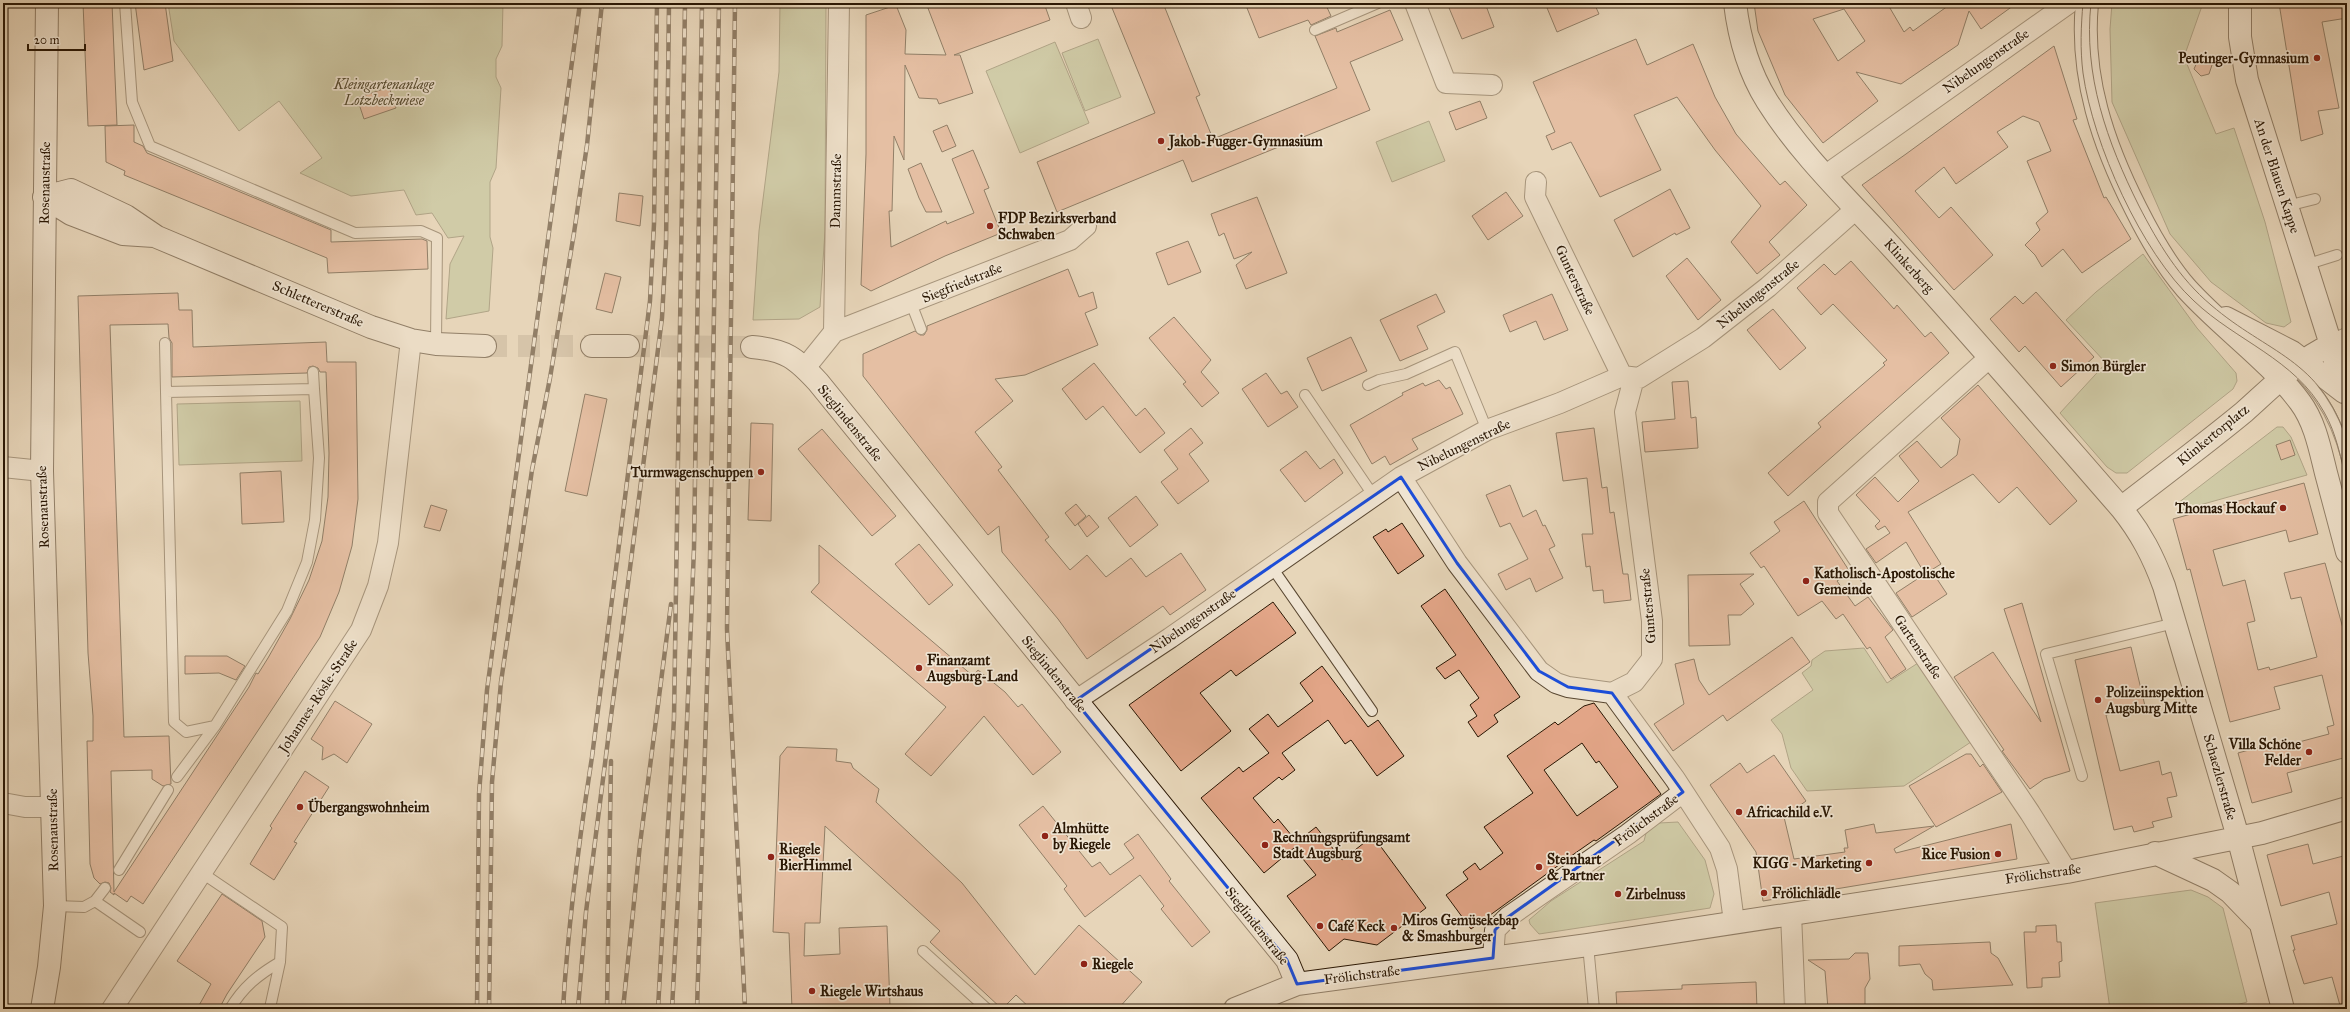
<svg xmlns="http://www.w3.org/2000/svg" width="2350" height="1012" font-family="'IM FELL Great Primer',serif">
<style>
.green{fill:#b4be90;stroke:#6f6a4a}
.building{fill:#e2a587;stroke:#2a1704;fill-rule:evenodd}
.lines{fill:none;stroke-linecap:round;stroke-linejoin:round}
.secondary-tunnel{stroke:#c1b095;stroke-width:22;stroke-dasharray:22 11;stroke-linecap:butt}
.lane-casing{stroke:#594731;stroke-width:12}
.street-casing{stroke:#594731;stroke-width:22}
.secondary-casing{stroke:#2a1704;stroke-width:24}
.lane{stroke:#efe4d2;stroke-width:10}
.street{stroke:#efe4d2;stroke-width:20}
.secondary{stroke:#efe4d2;stroke-width:22}
.tram{stroke:#2a1704;stroke-width:1}
.rail-casing{stroke:#2a1704;stroke-width:4.5}
.rail{stroke:#efe4d2;stroke-width:3;stroke-dasharray:9;stroke-linecap:butt}
.marked{fill:none;stroke:#1d4ed8;stroke-width:3;stroke-linejoin:round}
.poi-dot{fill:#8f2418;stroke:#efe4d2;stroke-width:1.5}
.labels{text-anchor:middle;dominant-baseline:central;stroke-width:3.5;stroke-linejoin:round;paint-order:stroke}
.poi-label{font-size:14px;font-weight:bold;fill:#2a1704;stroke:#efe4d2;text-anchor:start}
.street-label{font-size:14px;fill:#2a1704;stroke:#efe4d2}
.park-label{font-size:14px;font-style:italic;fill:#53492e;stroke:#efe4d2}
</style>
<rect width="100%" height="100%" fill="#e7d6b9"/>
<filter id="stains"><feTurbulence type="fractalNoise" baseFrequency=".005" numOctaves="4"/><feColorMatrix values="0 0 0 0 .2 0 0 0 0 .09 0 0 0 0 .02 0 0 0 .5 -.17"/></filter>
<radialGradient id="worn" r=".72"><stop offset=".6" stop-color="#630" stop-opacity="0"/><stop offset="1" stop-color="#630" stop-opacity=".3"/></radialGradient>
<!-- green -->
<path class="green" d="M168,3H503L502,46L496,59V77L501,88L496,168L490,182V237L493,248L489,311L446,319L450,264L464,236L448,238L432,213L416,215L404,190L351,196L300,173L322,158L279,101L239,131L174,41Z
M780,3H826L825,231L820,307L799,319L753,320L759,231L779,72Z
M2112,3H2203L2184,57L2216,134L2234,128L2265,222L2291,322L2284,327L2266,323L2211,282L2170,234L2112,102L2110,29Z
M1098,39L1121,97L1085,111L1062,53Z
M1055,42L1089,123L1020,153L986,71Z
M1429,121L1445,161L1392,182L1376,142Z
M2143,254L2197,328L2236,373L2237,381L2233,389L2127,473H2116L2107,467L2060,413L2106,363L2066,320L2096,292Z
M300,401L302,461L179,465L177,404Z
M2277,427H2283L2291,437L2307,475L2182,510L2178,503Z
M1864,648L1887,683L1918,663L1971,742L1904,786L1807,791L1791,768L1782,734L1771,720L1813,690L1802,673L1811,666L1812,660L1825,651Z
M1678,822L1705,860L1714,894L1710,908L1539,934L1530,924L1529,920L1551,901L1644,841L1646,833L1659,823Z
M2191,890L2208,897L2223,908L2247,1002L2222,1009H2110L2095,903Z"/>
<!-- building -->
<path class="building" d="M83,3H112L117,125L88,126Z
M135,3H165L173,61L144,70Z
M926,3H1044L1050,20L954,55H960L973,93L939,104L937,99L919,98L905,65L904,160L894,136L892,211H889L891,247L946,221L947,224L974,213L952,159L973,150L989,188L984,190L1001,233L945,256L871,291L861,285L866,154V15L896,5L906,30L905,54L946,55Z
M1110,3H1163L1200,95L1196,97L1213,139L1337,88L1315,36L1336,28L1337,32L1390,10L1403,40L1350,62L1370,110L1192,182L1183,160L1057,212L1037,162L1155,113Z
M1245,3H1325L1331,16L1311,25L1308,20L1259,38Z
M1447,3H1485L1494,27L1462,39Z
M1545,3H1594L1599,14L1557,32Z
M1754,3H1887L1904,32L1910,27L1913,31L1952,3H2017L1981,29L1969,11L1958,45L1901,84L1856,72L1878,101L1823,143L1785,95L1758,31ZM1844,9L1865,41L1838,61L1813,19Z
M2279,3H2347V18L2322,22L2339,108L2318,111L2323,134L2301,141Z
M1636,39L1647,65L1693,44L1715,97L1736,134L1780,185L1785,181L1807,205L1769,242L1780,255L1757,274L1731,242L1761,206L1715,150L1677,97L1634,115L1661,170L1600,197L1571,142L1552,150L1546,136L1555,132L1533,82Z
M2054,46L2077,119L2073,120L2104,198L2106,197L2131,239L2082,273L2063,249L2042,267L2035,255L2025,245L2040,230L2036,223L2048,212L2027,161L2051,151L2039,122L2023,116L1997,132L2008,147L1956,184L1944,167L1915,191L1939,218L1951,207L1993,255L1954,290L1862,185L1906,154Z
M2206,59L2212,65L2209,74L2201,76L2194,69L2198,60Z
M389,87L396,108L364,119L357,98Z
M1480,101L1487,118L1456,130L1449,112Z
M134,125V142L143,146L147,153L331,230V242L422,239L427,241L428,269L328,273L327,258L124,175L125,171L106,162L105,126Z
M947,125L956,146L942,152L933,131Z
M921,163L942,212H926L919,198L908,169Z
M1670,189L1690,228L1676,235L1675,233L1633,257L1614,220Z
M1506,192L1523,216L1488,240L1472,216Z
M619,193L643,196L640,226L616,221Z
M1257,197L1287,273L1246,289L1236,265L1252,252L1234,259L1224,233L1219,236L1211,214Z
M1188,241L1201,272L1168,285L1156,253Z
M1687,258L1721,300L1698,320L1666,276Z
M1851,261L1894,309L1897,305L1925,337L1931,332L1949,353L1788,496L1768,473L1821,427L1818,423L1885,365L1883,363L1887,360L1833,304L1821,315L1797,288L1824,264L1835,275Z
M1068,269L1079,297L1093,292L1097,308L1085,313L1098,345L1025,375L995,379L1013,401L975,432L1002,467L998,470L1049,537L1045,540L1070,570L1087,555L1106,577L1131,558L1146,577L1181,553L1206,590L1170,615L1163,606L1087,659L1058,619L1002,552L999,526L988,535L863,376V354L915,331L920,335H924L927,330V326Z
M605,273L621,277L612,313L596,309Z
M2036,292L2094,357L2061,387L2025,346L2019,352L1990,319L2015,296L2023,304Z
M178,293L179,310H192L193,347L326,342L327,362H356L358,499L352,546L339,592L320,637L143,904L131,896L127,902L114,893V895L110,892L111,888L109,883L105,882L100,884L94,878L90,864L87,741H93V716L88,653L78,296ZM168,324L169,338L172,343V377L307,373L309,367L313,366L318,368L320,372H326L329,453L328,497L322,541L309,580L290,619L268,658L258,674L256,673L249,687L114,892L111,771L152,770V779L163,786L171,784L169,736L124,737L110,325Z
M1436,294L1445,312L1417,326L1428,349L1400,361L1380,320Z
M1552,294L1568,330L1544,340L1536,321L1510,332L1503,315Z
M1773,309L1806,348L1780,370L1747,330Z
M1174,317L1211,360L1201,372L1219,393L1202,407L1183,384L1186,382L1149,338Z
M1351,337L1367,371L1322,391L1307,358Z
M1094,363L1136,416L1145,408L1165,433L1140,453L1103,406L1086,420L1062,389Z
M1266,373L1281,394L1287,391L1298,407L1268,427L1242,389Z
M1439,380L1446,389L1450,387L1463,414L1412,439L1418,449L1390,465L1385,456L1372,464L1350,425L1403,395L1402,393L1423,383L1425,386Z
M1688,381L1691,418L1696,417L1698,448L1645,452L1642,422L1675,419L1672,382Z
M1978,385L2077,501L2050,525L2017,487L1999,503L1973,474L1908,512L1941,564L1925,574L1906,542L1876,563L1866,549L1890,533L1885,526L1878,530L1875,526L1880,521L1856,495L1875,477L1898,502L1919,481L1899,456L1917,441L1941,468L1957,455L1960,439L1941,418Z
M585,394L607,399L587,496L565,491Z
M751,423L773,424L771,521L748,520Z
M1191,428L1203,443L1189,454L1209,481L1178,504L1161,482L1178,469L1164,450Z
M1594,428L1602,488L1607,487L1610,513L1614,512L1623,574H1628L1631,600L1604,603L1603,590L1593,591L1590,566L1586,567L1582,534H1593L1587,478L1563,481L1556,433Z
M822,429L896,516L872,536L798,449Z
M2290,440L2295,455L2281,460L2276,445Z
M1306,451L1320,469L1334,459L1343,473L1305,502L1280,470Z
M281,471L284,522L242,524L240,473Z
M2304,483L2318,534L2289,542L2286,530L2213,550L2223,586L2245,580L2255,621L2247,623L2258,670L2269,667L2270,670L2317,657L2301,597L2291,599L2284,573L2325,563L2347,643V757L2287,773L2292,792L2252,803L2238,753L2278,742L2280,747L2329,734L2327,727L2334,725L2322,675L2274,687L2280,709L2230,722L2190,569L2187,570L2173,519Z
M1510,485L1523,517L1536,510L1543,526L1545,525L1555,546L1549,549L1563,578L1536,592L1530,578L1506,590L1498,574L1528,559L1510,523L1500,527L1486,495Z
M1136,496L1158,525L1130,547L1108,518Z
M1804,501L1850,572L1837,581L1855,606L1868,597L1893,630L1885,637L1906,669L1891,679L1870,647L1867,649L1843,614L1836,619L1822,601L1798,616L1764,566L1761,568L1750,553L1780,531L1774,522Z
M1076,504L1086,516L1075,526L1065,513Z
M431,505L447,510L440,531L424,527Z
M1089,515L1099,527L1087,537L1078,524Z
M1402,523L1424,556L1398,574L1373,537L1386,529L1388,532Z
M919,544L953,585L929,605L895,564Z
M819,545L973,676L978,670L1005,692L1018,707L1022,704L1061,752L1033,775L984,716L931,776L914,762L905,754L946,707L811,592L819,583Z
M1931,570L1947,594L1912,617L1896,593Z
M1754,574L1740,584L1754,604L1741,615H1728L1730,645L1689,646L1688,575Z
M1445,589L1520,697L1494,715L1498,722L1478,737L1468,722L1477,716L1470,705L1479,698L1459,670L1445,679L1436,668L1456,655L1421,606Z
M1273,602L1296,633L1236,676L1231,670L1200,693L1231,731L1181,771L1129,705Z
M2022,603L2070,771L2044,779L2030,789L2002,751L2004,750L1954,677L1993,652L2041,722L2004,609Z
M1792,637L1810,662L1727,721L1723,715L1673,751L1654,724L1684,704L1675,664L1694,659L1699,680L1709,695Z
M2131,647L2145,706L2106,715L2120,771L2159,761L2162,775L2171,772L2177,796L2167,798L2172,817L2152,822L2154,827L2134,832L2132,826L2114,830L2075,660Z
M185,656H227L245,666L236,680L219,673L185,674Z
M1322,666L1368,727L1378,720L1404,756L1377,776L1351,740L1345,744L1328,720L1282,753L1295,770L1282,780L1279,777L1253,798L1274,823L1278,819L1297,842L1316,827L1342,860L1373,836L1426,908L1377,945L1344,939L1329,951L1287,896L1316,875L1294,848L1264,873L1201,798L1239,767L1243,772L1269,753L1249,729L1268,714L1278,727L1313,701L1300,683Z
M335,701L372,724L347,763L334,754L322,760L323,747L311,739Z
M1594,703L1661,794L1596,841L1594,840L1574,854L1471,929L1446,895L1468,879L1463,872L1475,863L1480,870L1503,853L1484,827L1533,793L1507,756L1555,722L1558,725L1584,706ZM1582,743L1596,763L1599,761L1618,787L1577,816L1544,770Z
M787,747L837,749L836,761L851,763L853,768L879,789L876,802L962,883L1035,975L1079,925L1142,982L1118,1009H1031L1016,995L1002,1009L930,942L940,931L825,826L820,923H805L804,956L840,954L839,928L887,926L890,1006L792,1009L789,933L773,932L780,756Z
M1966,754H1971L1980,767L1983,764L2002,792L1936,827L1909,786Z
M1774,755L1806,801L1784,817L1794,859L1845,852L1844,848H1848L1845,830L1874,824L1876,833L1934,826L1894,849L1896,853L2011,824L2017,859L1763,901L1756,852L1710,785L1740,763L1747,773Z
M305,771L329,787L294,842L297,843L274,880L250,864L272,828L270,826Z
M1043,806L1092,867L1100,862L1110,875L1134,858L1124,844L1138,834L1171,879L1169,881L1210,932L1192,947L1161,909L1164,906L1140,875L1085,917L1064,889L1067,886L1019,825Z
M2308,844L2313,864L2347,855V1009H2341L2332,977L2304,984L2293,950H2295L2291,936L2337,924L2329,892L2281,906L2267,855Z
M222,894L262,921L265,937L227,994L219,1009H197L211,984L177,961Z
M2056,925L2057,942H2061L2062,961L2059,962L2060,977L2042,978V987L2027,988L2024,932H2036V926Z
M1990,942L1991,953L1998,958L2013,985L1933,990L1932,980L1925,974L1920,964L1899,966V946Z
M1855,953H1868L1870,979L1865,988V1009H1828L1825,971L1808,960L1849,959Z
M1756,982L1757,1009H1617L1616,992L1682,989V985Z"/>
<g class="lines">
<!-- secondary-tunnel -->
<path class="secondary-tunnel" d="M485,346H592
M628,346L752,347"/>
<defs>
<path id="lane" d="M125,3L132,102L150,146L355,233L421,231L437,238L436,344
M1315,30L1378,3
M2287,206L2315,199
M2305,265L2337,255
M911,303L921,329
M165,343L166,392
M2273,353C2313,379 2335,413 2347,459
M313,372L314,389
M1368,385L1379,380L1406,374L1455,352L1487,430
M314,389L319,458L315,520L307,562L287,611L215,726L186,732L174,722L166,392Z
M1305,395L1373,495
M1271,566L1372,711
M2082,776L2046,654L2175,623
M177,777L215,726
M119,870L168,790
M202,873L282,927L280,962L270,1008
M95,901L105,888
M55,906L84,907L95,901L140,932
M1588,945L1594,1009
M923,951L987,1009
M230,1009C243,987 258,975 280,962"/>
<path id="street" d="M1076,3L1081,18
M1415,3L1446,83L1492,85
M1826,175L2069,3
M1536,182L1535,197L1622,376
M834,332L1070,240L1086,226
M2331,345L2347,338
M1989,358L1828,502V513L2030,813L2067,872
M805,368L834,332L839,3
M3,467L42,471
M1401,477L1457,563L1539,671L1556,683L1568,687L1612,693L1634,682L1652,659V621L1625,412L1634,378
M1612,693L1675,779L1720,848L1727,869L1734,922
M1075,701L1170,638L1401,477L1487,430L1560,403L1622,376L1639,378L1703,338L1768,287L1856,209
M3,803L25,807H53
M1791,914L1795,1009
M1493,958L1495,930L1508,917L1628,834L1683,792
M112,1009L361,630L378,586L388,543L411,340"/>
<path id="secondary" d="M1735,3C1739,37 1749,72 1767,101C1802,157 1853,204 1897,253C1973,337 2047,423 2121,508C2141,533 2153,556 2164,586L2238,837L2283,1009
M2087,3C2080,77 2103,144 2136,209C2150,237 2165,264 2186,288C2222,328 2268,359 2300,402C2315,422 2320,449 2326,473C2333,499 2340,526 2347,552
M2240,3V37L2247,80L2333,351L2340,388
M44,197L71,190L126,216L157,237L371,327L411,340L436,344L485,346
M44,197L71,214L123,234L154,236
M2226,318L2292,352L2344,392
M592,346H628
M752,347C786,350 796,358 818,382L1287,960L1297,984
M2121,508C2162,476 2204,445 2244,412C2271,388 2298,360 2331,345
M2155,853L2213,880L2230,892L2260,923
M42,1009L49,967L55,906L42,471L47,3
M1235,1009L1297,984L1588,945L2067,872L2262,833L2347,808"/>
</defs>
<!-- lane casing -->
<use href="#lane" class="lane-casing"/>
<!-- street casing -->
<use href="#street" class="street-casing"/>
<!-- secondary casing -->
<use href="#secondary" class="secondary-casing"/>
<!-- lane -->
<use href="#lane" class="lane"/>
<!-- street -->
<use href="#street" class="street"/>
<!-- secondary -->
<use href="#secondary" class="secondary"/>
<!-- tram -->
<path class="tram" d="M2083,3C2081,26 2080,49 2083,73C2093,144 2141,252 2194,301C2236,341 2295,359 2324,412C2337,434 2341,460 2347,484
M2091,3C2083,75 2107,142 2139,206C2158,243 2179,278 2211,305C2268,354 2320,358 2347,440"/>
<defs>
<path id="rail" d="M735,3L727,629L745,1009
M477,1009L479,794L487,690L580,3
M489,1009L492,782L501,682L532,470L550,378L574,233L587,145L602,3
M563,1009C568,925 579,840 592,757L650,301L654,224L657,3
M578,1009L586,912L662,318L666,244L669,3
M607,1009L611,761
M623,1009L640,844L671,604
M658,1009L674,718L685,3
M672,1009L686,746L694,548L702,3
M697,1009L709,620L719,3"/>
</defs>
<!-- rail casing -->
<use href="#rail" class="rail-casing"/>
<!-- rail -->
<use href="#rail" class="rail"/>
</g>
<!-- marked area -->
<path d="M0 0H2350V1012H0ZM1401,477L1457,563L1539,671L1568,687L1612,693L1683,792L1508,917L1495,930L1493,958L1297,984L1287,960L1075,701Z" fill="#e7d6b9" fill-opacity=".55" fill-rule="evenodd"/>
<path class="marked" d="M1401,477L1457,563L1539,671L1568,687L1612,693L1683,792L1508,917L1495,930L1493,958L1297,984L1287,960L1075,701Z"/>
<!-- markers -->
<g class="poi-dot">
<circle cx="2317" cy="58" r="4"/>
<circle cx="1161" cy="141" r="4"/>
<circle cx="990" cy="226" r="4"/>
<circle cx="2053" cy="366" r="4"/>
<circle cx="761" cy="472" r="4"/>
<circle cx="2283" cy="508" r="4"/>
<circle cx="1806" cy="581" r="4"/>
<circle cx="919" cy="668" r="4"/>
<circle cx="2098" cy="700" r="4"/>
<circle cx="2309" cy="752" r="4"/>
<circle cx="300" cy="807" r="4"/>
<circle cx="1739" cy="812" r="4"/>
<circle cx="1045" cy="836" r="4"/>
<circle cx="1265" cy="845" r="4"/>
<circle cx="1998" cy="854" r="4"/>
<circle cx="771" cy="857" r="4"/>
<circle cx="1869" cy="863" r="4"/>
<circle cx="1539" cy="867" r="4"/>
<circle cx="1764" cy="893" r="4"/>
<circle cx="1618" cy="894" r="4"/>
<circle cx="1320" cy="926" r="4"/>
<circle cx="1394" cy="928" r="4"/>
<circle cx="1084" cy="964" r="4"/>
<circle cx="812" cy="991" r="4"/>
</g>
<g class="labels">
<!-- poi labels -->
<g class="poi-label">
<text x="2309" y="58" text-anchor="end">Peutinger-Gymnasium</text>
<text x="1169" y="141">Jakob-Fugger-Gymnasium</text>
<text x="998" y="218">FDP Bezirksverband<tspan x="998" dy="16">Schwaben</tspan></text>
<text x="2061" y="366">Simon Bürgler</text>
<text x="753" y="472" text-anchor="end">Turmwagenschuppen</text>
<text x="2275" y="508" text-anchor="end">Thomas Hockauf</text>
<text x="1814" y="573">Katholisch-Apostolische<tspan x="1814" dy="16">Gemeinde</tspan></text>
<text x="927" y="660">Finanzamt<tspan x="927" dy="16">Augsburg-Land</tspan></text>
<text x="2106" y="692">Polizeiinspektion<tspan x="2106" dy="16">Augsburg Mitte</tspan></text>
<text x="2301" y="744" text-anchor="end">Villa Schöne<tspan x="2301" dy="16">Felder</tspan></text>
<text x="308" y="807">Übergangswohnheim</text>
<text x="1747" y="812">Africachild e.V.</text>
<text x="1053" y="828">Almhütte<tspan x="1053" dy="16">by Riegele</tspan></text>
<text x="1273" y="837">Rechnungsprüfungsamt<tspan x="1273" dy="16">Stadt Augsburg</tspan></text>
<text x="779" y="849">Riegele<tspan x="779" dy="16">BierHimmel</tspan></text>
<text x="1990" y="854" text-anchor="end">Rice Fusion</text>
<text x="1547" y="859">Steinhart<tspan x="1547" dy="16">&amp; Partner</tspan></text>
<text x="1861" y="863" text-anchor="end">KIGG - Marketing</text>
<text x="1772" y="893">Frölichlädle</text>
<text x="1626" y="894">Zirbelnuss</text>
<text x="1402" y="920">Miros Gemüsekebap<tspan x="1402" dy="16">&amp; Smashburger</tspan></text>
<text x="1328" y="926">Café Keck</text>
<text x="1092" y="964">Riegele</text>
<text x="820" y="991">Riegele Wirtshaus</text>
</g>
<!-- street labels -->
<g class="street-label">
<text transform="translate(1986 61) rotate(-35)">Nibelungenstraße</text>
<text transform="translate(2277 176) rotate(72)">An der Blauen Kappe</text>
<text transform="translate(45 183) rotate(-89)">Rosenaustraße</text>
<text transform="translate(836 191) rotate(-89)">Dammstraße</text>
<text transform="translate(1909 266) rotate(48)">Klinkerberg</text>
<text transform="translate(1575 280) rotate(65)">Gunterstraße</text>
<text transform="translate(962 283) rotate(-22)">Siegfriedstraße</text>
<text transform="translate(1758 294) rotate(-39)">Nibelungenstraße</text>
<text transform="translate(318 304) rotate(23)">Schlettererstraße</text>
<text transform="translate(850 423) rotate(51)">Sieglindenstraße</text>
<text transform="translate(2213 435) rotate(-39)">Klinkertorplatz</text>
<text transform="translate(1464 445) rotate(-26)">Nibelungenstraße</text>
<text transform="translate(43 507) rotate(-92)">Rosenaustraße</text>
<text transform="translate(1648 606) rotate(-95)">Gunterstraße</text>
<text transform="translate(1193 621) rotate(-35)">Nibelungenstraße</text>
<text transform="translate(1918 647) rotate(56)">Gartenstraße</text>
<text transform="translate(1054 674) rotate(51)">Sieglindenstraße</text>
<text transform="translate(318 696) rotate(-57)">Johannes-Rösle-Straße</text>
<text transform="translate(2220 777) rotate(74)">Schaezlerstraße</text>
<text transform="translate(1646 820) rotate(-37)">Frölichstraße</text>
<text transform="translate(53 830) rotate(-91)">Rosenaustraße</text>
<text transform="translate(2043 874) rotate(-8)">Frölichstraße</text>
<text transform="translate(1257 926) rotate(52)">Sieglindenstraße</text>
<text transform="translate(1362 975) rotate(-7)">Frölichstraße</text>
</g>
<!-- park labels -->
<g class="park-label">
<text x="384" y="84">Kleingartenanlage<tspan x="384" dy="16">Lotzbeckwiese</tspan></text>
</g>
</g>
<!-- margin -->
<rect width="2350" height="1012" fill="none" stroke="#e7d6b9" stroke-width="16"/>
<rect x="4" y="4" width="2342" height="1004" fill="none" stroke="#2a1704" stroke-width="2"/>
<rect x="8" y="8" width="2334" height="996" fill="none" stroke="#2a1704"/>
<!-- scale -->
<path d="M28 44v6h57v-6" fill="none" stroke="#2a1704" stroke-width="2"/>
<text x="34" y="44" font-size="12" fill="#2a1704" stroke="#efe4d2" stroke-width="3" paint-order="stroke">20 m</text>
<rect width="100%" height="100%" filter="url(#stains)"/>
<rect width="100%" height="100%" fill="url(#worn)"/>
</svg>
